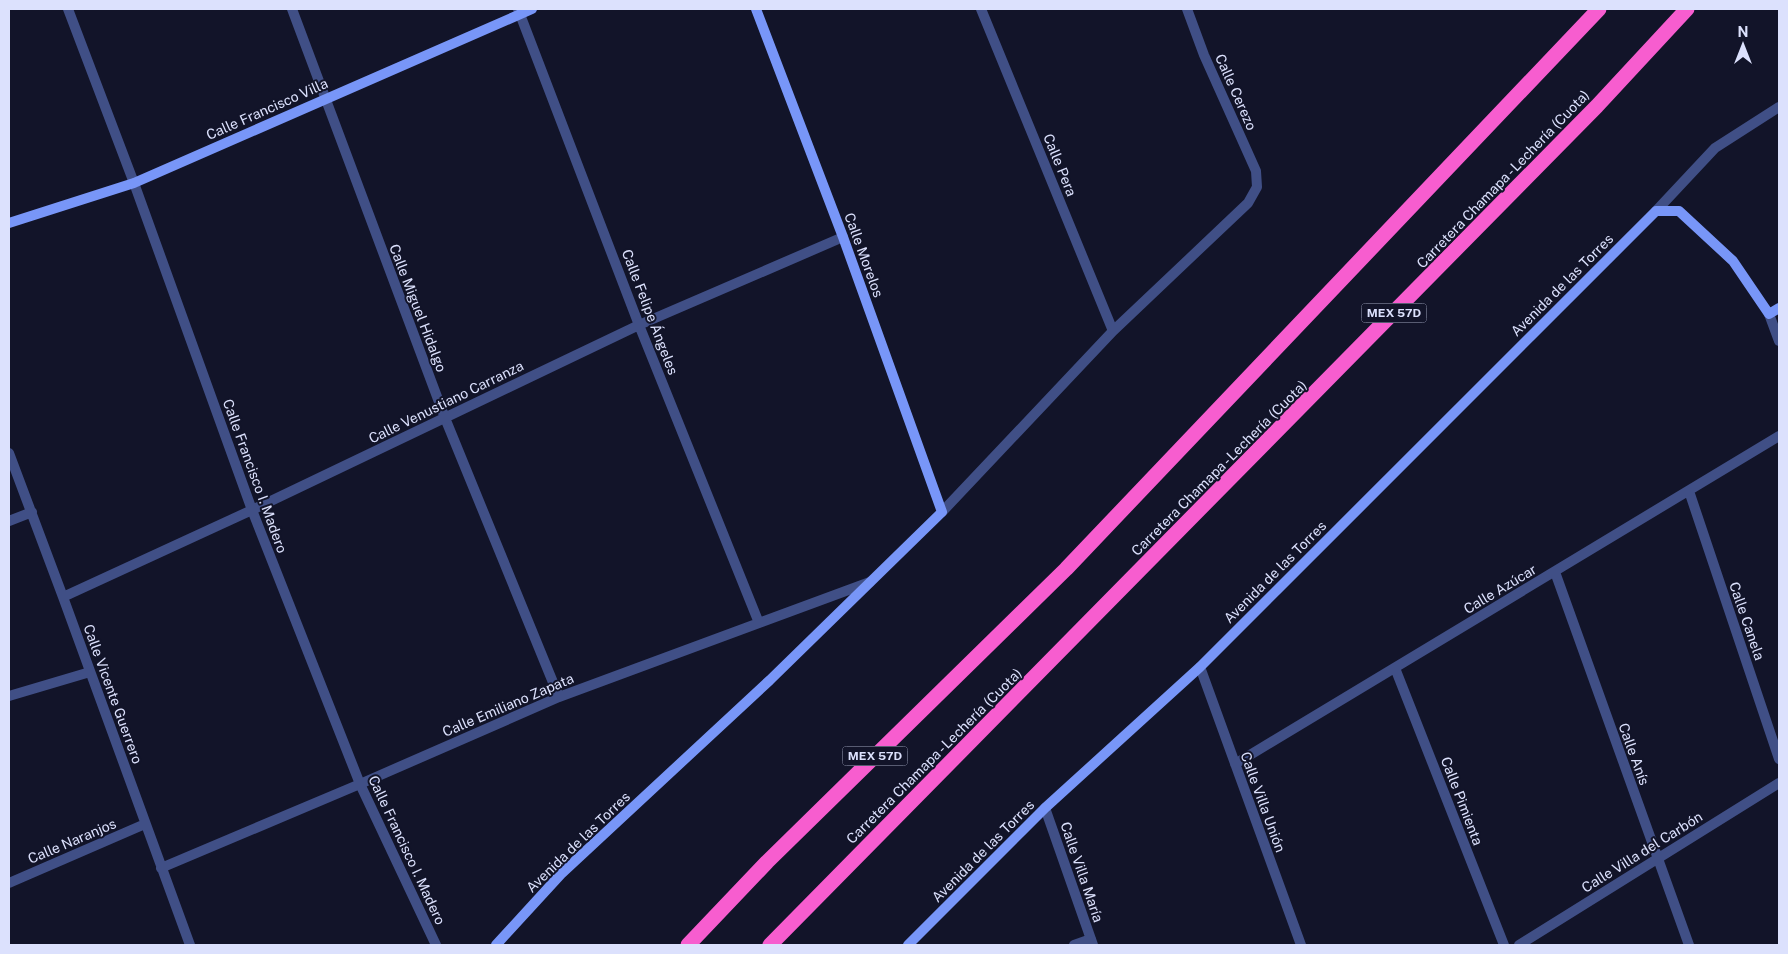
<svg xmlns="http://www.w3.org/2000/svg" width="1788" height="954" font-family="'Public Sans',sans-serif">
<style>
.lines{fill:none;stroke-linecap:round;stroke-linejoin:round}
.street{stroke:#404f86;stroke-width:10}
.secondary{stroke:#7896f8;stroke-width:10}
.highway{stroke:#f75dcf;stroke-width:15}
.labels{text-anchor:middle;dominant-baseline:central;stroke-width:4;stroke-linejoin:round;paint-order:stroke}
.shield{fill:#121429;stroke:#9fa4bd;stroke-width:1}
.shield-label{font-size:12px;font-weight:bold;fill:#dce1fd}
.street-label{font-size:14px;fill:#dce1fd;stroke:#121429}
</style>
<rect width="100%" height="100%" fill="#121429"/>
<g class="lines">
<!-- street -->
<path class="street" d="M68,9L134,183L252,510L360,784L436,945
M292,9L445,418L559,697
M518,9L639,325L759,623
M981,9L1113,331
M1656,211L1715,148L1779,107
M1769,314L1779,341
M9,453L63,597L190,945
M1689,491L1779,759
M942,512L1113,331L1248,203L1257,187L1256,171L1204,55L1187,9
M9,521L32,512
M1555,572L1689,945
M63,597L252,510L639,325L843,237
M1200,667L1301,945
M1395,668L1504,945
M9,696L90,672
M1235,764L1779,436
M1045,808L1093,945
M161,868L360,784L559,697L870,582
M9,883L145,824
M1074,945L1091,939
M1519,945L1779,783"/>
<!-- secondary -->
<path class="secondary" d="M9,223L134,183L532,9
M496,945L561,874L770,680L942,512L843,237L756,9
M908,945L1045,808L1200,667L1656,211H1679L1733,261L1769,314L1779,308"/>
<!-- highway -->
<path class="highway" d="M688,945L767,862L1066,569L1599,9
M770,945L1597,106L1687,9"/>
</g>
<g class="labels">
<!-- shield labels -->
<g class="shield">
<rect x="1361.5" y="303.5" width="65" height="19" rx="4"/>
<rect x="842.5" y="746.5" width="65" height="19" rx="4"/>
</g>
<g class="shield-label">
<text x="1394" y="313">MEX 57D</text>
<text x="875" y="756">MEX 57D</text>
</g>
<!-- street labels -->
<g class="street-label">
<text transform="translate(1236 92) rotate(66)">Calle Cerezo</text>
<text transform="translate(267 109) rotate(-24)">Calle Francisco Villa</text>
<text transform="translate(1060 165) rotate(68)">Calle Pera</text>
<text transform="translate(1503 179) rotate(-46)">Carretera Chamapa - Lechería (Cuota)</text>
<text transform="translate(864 255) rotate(70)">Calle Morelos</text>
<text transform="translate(1562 285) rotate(-45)">Avenida de las Torres</text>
<text transform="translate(418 308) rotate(69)">Calle Miguel Hidalgo</text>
<text transform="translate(650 312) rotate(69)">Calle Felipe Ángeles</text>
<text transform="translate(446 402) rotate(-26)">Calle Venustiano Carranza</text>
<text transform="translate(1219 468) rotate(-45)">Carretera Chamapa - Lechería (Cuota)</text>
<text transform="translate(255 476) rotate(70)">Calle Francisco I. Madero</text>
<text transform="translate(1275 572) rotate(-45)">Avenida de las Torres</text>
<text transform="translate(1500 589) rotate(-31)">Calle Azúcar</text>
<text transform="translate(1747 621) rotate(71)">Calle Canela</text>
<text transform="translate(113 694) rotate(70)">Calle Vicente Guerrero</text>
<text transform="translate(508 705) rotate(-23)">Calle Emiliano Zapata</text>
<text transform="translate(1634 754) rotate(70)">Calle Anís</text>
<text transform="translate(934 756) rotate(-45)">Carretera Chamapa - Lechería (Cuota)</text>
<text transform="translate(1462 801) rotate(69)">Calle Pimienta</text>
<text transform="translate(1263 802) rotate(70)">Calle Villa Unión</text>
<text transform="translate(72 841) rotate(-23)">Calle Naranjos</text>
<text transform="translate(578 842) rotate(-44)">Avenida de las Torres</text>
<text transform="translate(407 850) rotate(65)">Calle Francisco I. Madero</text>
<text transform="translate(983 851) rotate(-45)">Avenida de las Torres</text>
<text transform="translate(1642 852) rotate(-32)">Calle Villa del Carbón</text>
<text transform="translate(1082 872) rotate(71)">Calle Villa María</text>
</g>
</g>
<!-- border -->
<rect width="1788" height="954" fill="none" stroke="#dce1fd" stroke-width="20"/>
<!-- north arrow -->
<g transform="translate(1743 45)" stroke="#121429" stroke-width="4" paint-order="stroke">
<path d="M0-4L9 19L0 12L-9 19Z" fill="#dce1fd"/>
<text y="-8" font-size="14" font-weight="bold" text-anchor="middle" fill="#dce1fd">N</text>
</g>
</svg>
